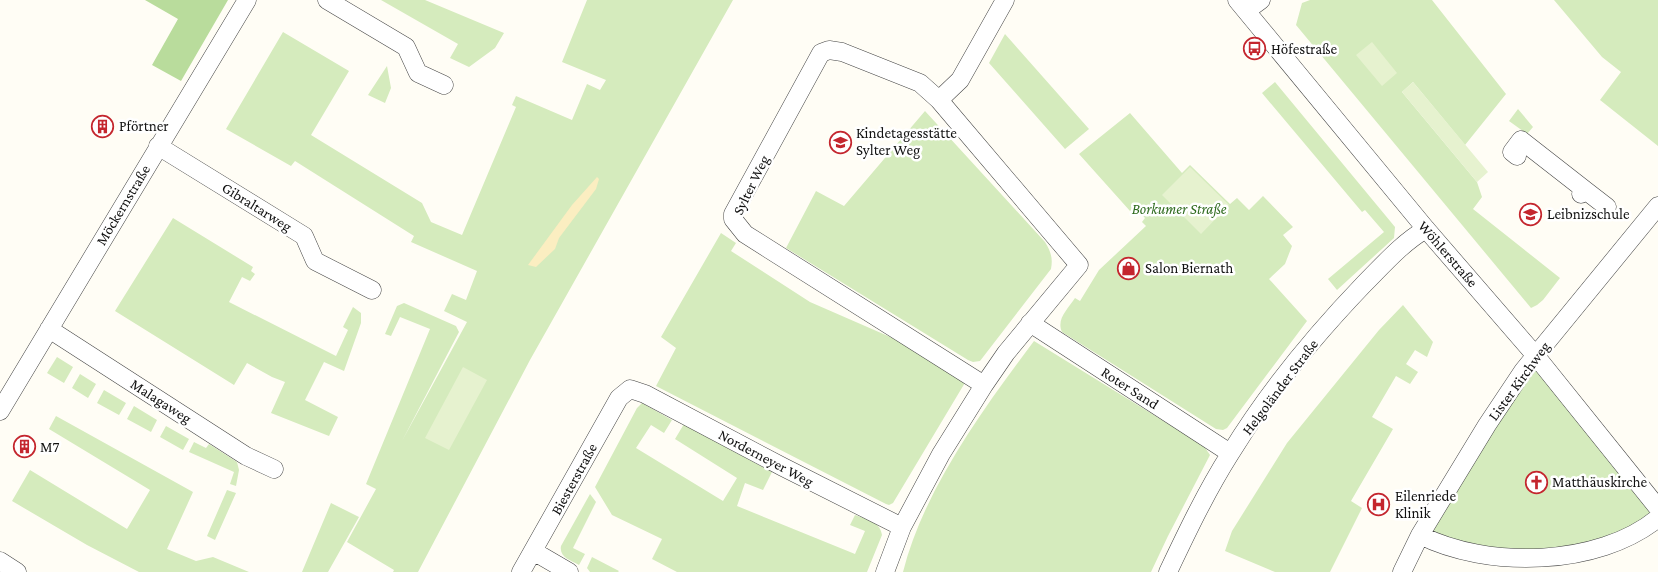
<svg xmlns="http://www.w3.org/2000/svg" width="1658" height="572" font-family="'Crimson Pro',serif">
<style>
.green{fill:#d5ebbd}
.forest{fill:#b9dc9c}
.sand{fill:#fbeec1}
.pitch{fill:#e6f2cf}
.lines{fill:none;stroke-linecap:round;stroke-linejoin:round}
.minor-casing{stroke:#444;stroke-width:19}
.minor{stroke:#fff;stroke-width:18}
.labels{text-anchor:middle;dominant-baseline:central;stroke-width:5;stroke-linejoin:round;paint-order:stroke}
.poi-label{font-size:15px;fill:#111;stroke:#fff;text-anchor:start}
.street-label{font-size:15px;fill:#111;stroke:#fff}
.park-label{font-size:15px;font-style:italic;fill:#2f6b1f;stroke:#fff}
</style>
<rect width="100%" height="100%" fill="#fffdf5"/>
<!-- green -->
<path class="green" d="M381,0H425L504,33L495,48L469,67L450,58L458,44Z
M587,0H733L530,360L418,572H393L394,570L347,542L376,489L366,484L430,329L400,317L391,336L385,334L397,306L404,303L456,326L459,332L402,441L467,322L444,311L452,294L466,300L477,271L411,242L414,236L295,161L291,166L226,129L283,32L349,71L311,135L422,203L431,222L462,235L516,107L512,105L516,96L572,120L587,84L600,90L606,80L562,62Z
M1310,0H1432L1506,94L1465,145L1413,82L1402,92L1477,182L1482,197L1473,209L1560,278L1543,300L1537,305L1531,308L1296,25L1302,3Z
M1554,0H1658V146L1600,100L1621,72L1602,57Z
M1005,34L1089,129L1065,149L989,63Z
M387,66L391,88L385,103L368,95Z
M1275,82L1395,227L1394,238L1337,290L1328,279L1384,232L1365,210L1362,212L1262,93Z
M1518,109L1533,127L1527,134L1509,121Z
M925,111L1045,242C1051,252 1053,258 1051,269L980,361L973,362L968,360L786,248L816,191L844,206Z
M1130,113L1182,173L1190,165L1230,204L1237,198L1249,210L1263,196L1293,227L1283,235L1292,246L1285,264L1269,279L1307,321L1227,428L1223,430L1216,429L1062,332C1056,319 1068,309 1075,298L1080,301L1099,270L1146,226L1142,222L1145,218L1135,207L1130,211L1079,154Z
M173,218L253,267L251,271L255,274L250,281L242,277L229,302L336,356L348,330L343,327L353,307L361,313V323L344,371L324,362L305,400L338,417L329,436L271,413L285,382L272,377L247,363L234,385L115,311Z
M721,233L736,243L731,251L810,302L904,343L966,381L893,503L889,505L886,504L656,386L676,348L661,337Z
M1403,305L1433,342L1427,357L1415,350L1406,364L1418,372L1410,384L1396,376L1372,417L1393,429L1351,501L1362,508L1330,572H1275L1225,551L1232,531L1287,443L1379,330Z
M1034,341L1204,446L1210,455L1168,536L1151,572H903C924,489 983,409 1034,341Z
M1535,355L1658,518L1546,558L1420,535Z
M57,357L73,367L64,383L47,373Z
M80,374L96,384L88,398L72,388Z
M104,390L126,403L119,415L97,403Z
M642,403L672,420L664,433L651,425L636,448L723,501L737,478L675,439L684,424L772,472L763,490L745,483L737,506L855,554L865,531L850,525L855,515C866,519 880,521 882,535L867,572H677L652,559L662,539L612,515L595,487L637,408Z
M134,406L157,420L151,432L127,419Z
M56,416L193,492L167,549L196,561L213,557L249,572H139L87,545L12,501L30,470L127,529L150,490L49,429Z
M166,426L189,439L183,450L160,437Z
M194,442L206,448L209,444L237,462L239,470L236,486L230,484L234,472L189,452Z
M227,490L236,493L215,540L207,536Z
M590,494L596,502L573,548L585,554L579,565C570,560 559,557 561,546Z
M331,503L359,517L328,572H302Z
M592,557L619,571L618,572H590L587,568Z"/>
<!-- forest -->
<path class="forest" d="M145,0H228L181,81L152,65L178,19Z"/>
<!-- sand -->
<path class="sand" d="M597,177L599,179L596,189L559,238L555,249L536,267L528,265L572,205Z"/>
<!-- pitch -->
<path class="pitch" d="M1372,42L1397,73L1382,86L1356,55Z
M1413,82L1488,172L1477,182L1402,92Z
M1190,167L1229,205L1201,234L1162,195Z
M463,367L487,380L449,450L425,438Z"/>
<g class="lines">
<defs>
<path id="minor" d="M327,0L406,47L418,73L444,85
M1237,0L1426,229L1535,355L1658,508
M1246,11L1261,0
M939,100L960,80L1005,0
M158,146L304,236L315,261L372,290
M1517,156L1512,152L1521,140L1585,190
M1581,194L1585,190L1607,207
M1030,323L1230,453
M49,329L246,456L274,469
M0,411L247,0
M1420,535C1487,569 1598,567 1658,518
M533,551L569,572
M0,561L17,572
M521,572L619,398L630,389L645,394L783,467L902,527
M885,572L902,527L941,454L984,385L1006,353L1079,265L939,100L920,83L842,52L829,50L821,53L733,214V219L745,234L984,385
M1168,572C1187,532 1206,492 1230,454C1266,395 1316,334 1364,284C1384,264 1402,243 1426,229
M1402,572L1420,535L1487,425L1523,371L1658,206"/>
</defs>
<!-- minor casing -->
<use href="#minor" class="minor-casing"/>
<!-- minor -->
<use href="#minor" class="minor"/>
</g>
<!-- icons -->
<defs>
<symbol id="bus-ring" viewBox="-11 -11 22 22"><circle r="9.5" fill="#fff" stroke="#c4262e" stroke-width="1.5"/><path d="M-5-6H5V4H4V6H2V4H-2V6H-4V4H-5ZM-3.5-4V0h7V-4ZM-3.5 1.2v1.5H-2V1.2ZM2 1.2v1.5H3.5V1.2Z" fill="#c4262e"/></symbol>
<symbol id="building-ring" viewBox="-11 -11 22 22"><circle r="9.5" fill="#fff" stroke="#c4262e" stroke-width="1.5"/><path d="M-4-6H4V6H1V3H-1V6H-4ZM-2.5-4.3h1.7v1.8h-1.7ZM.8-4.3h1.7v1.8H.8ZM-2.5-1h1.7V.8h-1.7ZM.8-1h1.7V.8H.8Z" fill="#c4262e"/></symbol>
<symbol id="school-ring" viewBox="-11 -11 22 22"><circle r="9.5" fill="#fff" stroke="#c4262e" stroke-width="1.5"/><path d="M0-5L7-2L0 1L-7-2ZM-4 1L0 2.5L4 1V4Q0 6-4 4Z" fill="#c4262e"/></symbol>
<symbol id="shop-ring" viewBox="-11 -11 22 22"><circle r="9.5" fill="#fff" stroke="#c4262e" stroke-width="1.5"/><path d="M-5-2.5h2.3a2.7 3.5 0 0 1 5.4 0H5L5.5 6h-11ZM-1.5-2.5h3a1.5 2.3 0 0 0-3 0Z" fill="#c4262e"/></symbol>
<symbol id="church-ring" viewBox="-11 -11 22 22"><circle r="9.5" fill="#fff" stroke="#c4262e" stroke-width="1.5"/><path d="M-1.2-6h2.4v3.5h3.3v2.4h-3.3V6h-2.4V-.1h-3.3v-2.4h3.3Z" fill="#c4262e"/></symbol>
<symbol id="hospital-ring" viewBox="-11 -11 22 22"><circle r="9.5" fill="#fff" stroke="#c4262e" stroke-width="1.5"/><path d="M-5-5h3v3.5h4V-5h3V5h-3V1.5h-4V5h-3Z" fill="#c4262e"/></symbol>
</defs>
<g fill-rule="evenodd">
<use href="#bus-ring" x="1242" y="36" width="25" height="25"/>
<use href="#building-ring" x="90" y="114" width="25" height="25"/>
<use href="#school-ring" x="828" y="130" width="25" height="25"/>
<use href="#school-ring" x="1518" y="202" width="25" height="25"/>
<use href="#shop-ring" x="1116" y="256" width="25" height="25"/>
<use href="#building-ring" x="12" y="434" width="25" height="25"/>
<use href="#church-ring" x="1524" y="470" width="25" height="25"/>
<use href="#hospital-ring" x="1366" y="492" width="25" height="25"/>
</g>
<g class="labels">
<!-- poi labels -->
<g class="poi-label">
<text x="1271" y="49">Höfestraße</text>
<text x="119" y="126">Pförtner</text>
<text x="856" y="133">Kindetagesstätte<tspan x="856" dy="17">Sylter Weg</tspan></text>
<text x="1547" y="214">Leibnizschule</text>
<text x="1145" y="268">Salon Biernath</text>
<text x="40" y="447">M7</text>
<text x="1552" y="482">Matthäuskirche</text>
<text x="1395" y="496">Eilenriede<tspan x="1395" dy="17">Klinik</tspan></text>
</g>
<!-- street labels -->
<g class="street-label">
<text transform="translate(751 185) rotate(-64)">Sylter Weg</text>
<text transform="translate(123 205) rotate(-59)">Möckernstraße</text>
<text transform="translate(257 207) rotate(32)">Gibraltarweg</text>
<text transform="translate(1448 254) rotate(49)">Wöhlerstraße</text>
<text transform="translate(1519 381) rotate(-54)">Lister Kirchweg</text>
<text transform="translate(1280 387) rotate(-53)">Helgoländer Straße</text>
<text transform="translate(1130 388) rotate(33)">Roter Sand</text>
<text transform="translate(161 401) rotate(33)">Malagaweg</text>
<text transform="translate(766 458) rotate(28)">Norderneyer Weg</text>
<text transform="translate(574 479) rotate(-61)">Biesterstraße</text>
</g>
<!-- park labels -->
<g class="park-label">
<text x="1179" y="209">Borkumer Straße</text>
</g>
</g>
</svg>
